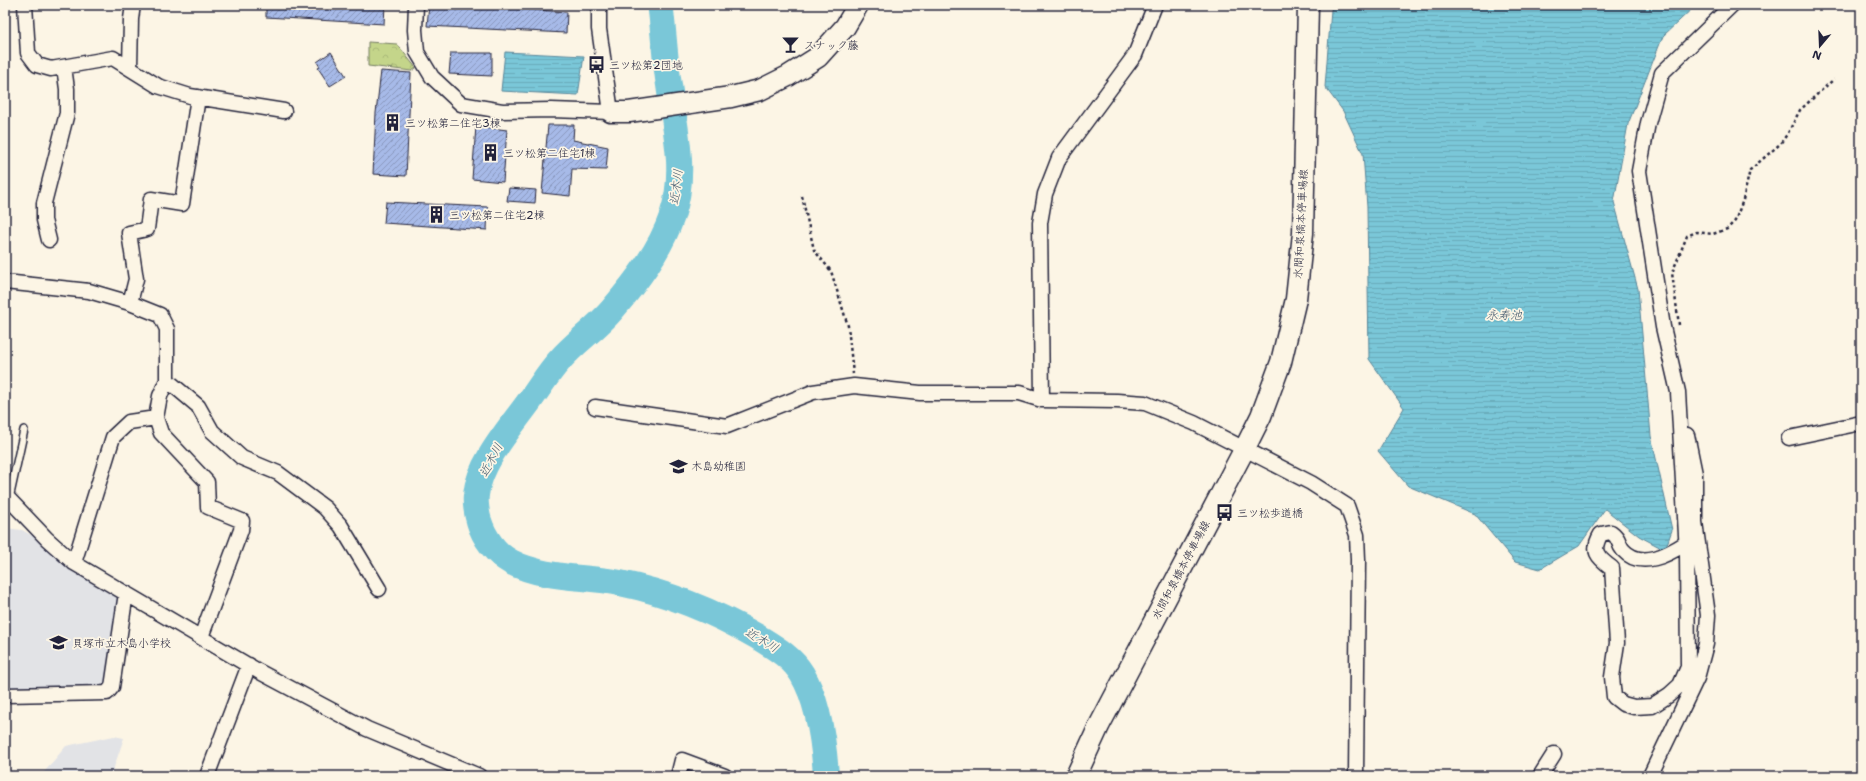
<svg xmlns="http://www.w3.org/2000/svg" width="1866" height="781" font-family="'Shantell Sans','Klee One',sans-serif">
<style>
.built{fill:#e2e3e6}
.park{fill:url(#park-crowns);stroke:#737c62}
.water{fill:url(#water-rules);stroke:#578599}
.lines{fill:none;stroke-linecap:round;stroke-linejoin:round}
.river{stroke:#7ac7d8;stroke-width:26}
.building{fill:url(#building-hatch);stroke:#22223b}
.lane-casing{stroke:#22223b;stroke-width:10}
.street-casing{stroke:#22223b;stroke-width:17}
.secondary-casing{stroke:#22223b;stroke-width:23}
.path{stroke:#22223b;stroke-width:2.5;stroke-dasharray:3 3;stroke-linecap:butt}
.lane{stroke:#fcf5e5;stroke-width:7}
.street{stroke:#fcf5e5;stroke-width:14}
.secondary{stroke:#fcf5e5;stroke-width:20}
.labels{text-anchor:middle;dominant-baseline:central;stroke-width:3.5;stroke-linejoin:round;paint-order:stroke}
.poi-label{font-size:11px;fill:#22223b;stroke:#fcf5e5;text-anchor:start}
.street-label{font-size:11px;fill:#22223b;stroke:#fcf5e5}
.water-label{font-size:12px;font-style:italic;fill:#3c546a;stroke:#fcf5e5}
</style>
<defs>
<pattern id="park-crowns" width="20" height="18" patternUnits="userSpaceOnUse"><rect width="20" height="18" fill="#c4d58a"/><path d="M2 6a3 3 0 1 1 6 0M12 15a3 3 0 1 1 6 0" fill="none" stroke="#a8b778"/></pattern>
<pattern id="water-rules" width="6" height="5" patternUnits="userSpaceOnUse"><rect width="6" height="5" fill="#7ac7d8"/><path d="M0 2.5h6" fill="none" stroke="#69abba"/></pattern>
<pattern id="building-hatch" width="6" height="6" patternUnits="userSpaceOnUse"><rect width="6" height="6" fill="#a7bae8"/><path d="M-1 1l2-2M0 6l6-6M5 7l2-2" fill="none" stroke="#8897bd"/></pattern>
</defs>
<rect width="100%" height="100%" fill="#fcf5e5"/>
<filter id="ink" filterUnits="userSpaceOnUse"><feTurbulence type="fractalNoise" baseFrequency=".025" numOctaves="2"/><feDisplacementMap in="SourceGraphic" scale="8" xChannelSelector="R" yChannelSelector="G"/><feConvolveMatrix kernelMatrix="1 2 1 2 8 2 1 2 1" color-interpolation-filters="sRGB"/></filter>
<g filter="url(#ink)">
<!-- built -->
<path class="built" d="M5,528L22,530L40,540L74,569L120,599L106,687L5,695Z
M114,736L124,738L111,776H41L66,746Z"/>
<!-- park -->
<path class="park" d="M368,42L397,44L416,68L412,71L368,66Z"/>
<!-- water -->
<path class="water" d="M1333,5H1696L1663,36L1628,124L1614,202L1638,289L1651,436L1672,530L1665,550L1639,536L1605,509L1579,546L1540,569L1515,562L1475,514L1408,486L1378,451L1404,408L1369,359L1367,207L1363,154L1343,111L1325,87L1331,10Z
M505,52L584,56L578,95L501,91Z"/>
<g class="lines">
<!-- river -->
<path class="river" d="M662,5L661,11C664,36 665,61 669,85C675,129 687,173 672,216C660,251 636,282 612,310C596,329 575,342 559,361C548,373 540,387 531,399C512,426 479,462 476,495C475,502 477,515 479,521C484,538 496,554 511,562C544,579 585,576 620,583C669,593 715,612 758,637C774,647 792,657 802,674C819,702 824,744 826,776"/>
</g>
<!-- building -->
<path class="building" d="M266,5H385L384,24L266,17Z
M429,5H456L567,12L566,33L427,26Z
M331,52L346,76L330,86L318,68L320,67L317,62Z
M451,53H492V76L449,74Z
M381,71L411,73L406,176L373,174L376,113Z
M548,125H574L573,140L608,147L606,170L572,169L570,196L542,193Z
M476,126L507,130L503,182L472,179Z
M509,188L536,190L535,203L507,201Z
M386,202L488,207L487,230L384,223Z"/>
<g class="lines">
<defs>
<path id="lane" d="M9,499L24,430"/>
<path id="street" d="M25,5L28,53L37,65L51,69L113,58L158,86L190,96L284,111
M416,5L415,30L417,52L432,77L461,104L502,111L551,110L611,112L599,29V5
M130,68L131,19L133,5
M49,240L44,220V203L67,113V89L64,67
M5,282L89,291L130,303L160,315L167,329V380L160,396L156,418L161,433L207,482L208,507L242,521L241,530L201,637
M130,303L136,279L129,233L147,229L151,199L182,204L198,97
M167,380L198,406L212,431L242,458L278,473L325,508L341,526L379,589
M1042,400L1040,223L1045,194L1059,158L1135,55L1155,5
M595,407L727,426L813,392L854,386L920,393H1019L1042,400L1117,401L1145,403L1194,423L1311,483L1347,506L1357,535L1358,560L1356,776
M1789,438L1861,423
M5,495L47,539L74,563L258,671L367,729L479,776
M1686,543C1669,554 1641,570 1623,550C1617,543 1621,539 1611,532L1601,534C1591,551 1597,557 1612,568L1617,643L1612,677L1614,697L1623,704L1634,707L1652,706L1669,695L1680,685L1688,667L1687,553L1678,392L1663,327L1639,171L1648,123L1662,73L1732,5
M74,563L113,437L129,422L156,418
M5,695L107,693L112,687L126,593
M207,776L249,665
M678,776L682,760L725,776
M1540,776L1554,754
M1650,776L1697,678L1706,644L1708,615L1695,522V474L1687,435"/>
<path id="secondary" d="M611,112H629L731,97L760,90L788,76L818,57L845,27L858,5
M1076,776L1099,726L1244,450L1261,416L1281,362L1296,299L1303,233L1308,5"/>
</defs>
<!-- lane casing -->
<use href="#lane" class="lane-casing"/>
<!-- street casing -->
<use href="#street" class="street-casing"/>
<!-- secondary casing -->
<use href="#secondary" class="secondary-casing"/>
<!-- path -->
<path class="path" d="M802,196L814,250L831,271L848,326L853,374
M1679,325L1672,273L1687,236L1696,232L1713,234L1727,229L1735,221L1743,200L1750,170L1780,144L1788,133L1800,110L1834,79"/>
<!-- lane -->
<use href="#lane" class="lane"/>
<!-- street -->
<use href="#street" class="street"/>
<!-- secondary -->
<use href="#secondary" class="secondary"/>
</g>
</g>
<!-- icons -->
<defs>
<symbol id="bar-bare" viewBox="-9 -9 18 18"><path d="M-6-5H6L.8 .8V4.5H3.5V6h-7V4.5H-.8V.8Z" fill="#22223b" stroke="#fcf5e5" stroke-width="2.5" paint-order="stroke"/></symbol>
<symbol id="bus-bare" viewBox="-9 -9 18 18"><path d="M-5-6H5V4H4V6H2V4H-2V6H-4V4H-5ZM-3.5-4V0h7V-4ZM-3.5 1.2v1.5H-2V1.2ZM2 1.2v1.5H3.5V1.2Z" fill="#22223b" stroke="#fcf5e5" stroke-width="2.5" paint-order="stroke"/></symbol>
<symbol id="building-bare" viewBox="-9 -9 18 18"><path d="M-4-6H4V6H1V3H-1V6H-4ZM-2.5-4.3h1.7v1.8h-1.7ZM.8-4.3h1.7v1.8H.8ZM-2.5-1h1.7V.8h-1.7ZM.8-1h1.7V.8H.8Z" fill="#22223b" stroke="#fcf5e5" stroke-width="2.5" paint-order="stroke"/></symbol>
<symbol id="school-bare" viewBox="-9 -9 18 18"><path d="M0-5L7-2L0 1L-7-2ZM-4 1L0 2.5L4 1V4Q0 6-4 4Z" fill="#22223b" stroke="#fcf5e5" stroke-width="2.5" paint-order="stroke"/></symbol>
</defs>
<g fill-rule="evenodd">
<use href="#bar-bare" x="778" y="32" width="25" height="25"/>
<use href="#bus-bare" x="584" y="52" width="25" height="25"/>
<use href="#building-bare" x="380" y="110" width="25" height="25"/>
<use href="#building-bare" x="478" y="140" width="25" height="25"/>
<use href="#building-bare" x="424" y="202" width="25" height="25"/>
<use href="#school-bare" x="666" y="454" width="25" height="25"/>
<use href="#bus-bare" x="1212" y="500" width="25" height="25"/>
<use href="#school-bare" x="46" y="630" width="25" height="25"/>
</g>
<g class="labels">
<!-- poi labels -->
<g class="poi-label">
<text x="804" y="45">スナック藤</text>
<text x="609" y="65">三ツ松第2団地</text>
<text x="405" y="123">三ツ松第二住宅3棟</text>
<text x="503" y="153">三ツ松第二住宅1棟</text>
<text x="449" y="215">三ツ松第二住宅2棟</text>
<text x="691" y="466">木島幼稚園</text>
<text x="1237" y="513">三ツ松歩道橋</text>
<text x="72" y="643">貝塚市立木島小学校</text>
</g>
<!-- street labels -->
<g class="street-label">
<text transform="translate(1301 224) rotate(-87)">水間和泉橋本停車場線</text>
<text transform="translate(1181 570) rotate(-62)">水間和泉橋本停車場線</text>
</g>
<!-- water labels -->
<g class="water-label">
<text transform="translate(676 187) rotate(-83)">近木川</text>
<text x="1504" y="315">永寿池</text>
<text transform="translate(491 460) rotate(-62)">近木川</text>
<text transform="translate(762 640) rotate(31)">近木川</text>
</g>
</g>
<!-- margin -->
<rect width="1866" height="781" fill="none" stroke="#fcf5e5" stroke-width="20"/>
<rect x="10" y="10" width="1846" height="761" fill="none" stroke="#22223b" stroke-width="1.5" filter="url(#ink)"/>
<!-- north arrow -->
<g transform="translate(1820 46) rotate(199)" stroke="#fcf5e5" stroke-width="3" paint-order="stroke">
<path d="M0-3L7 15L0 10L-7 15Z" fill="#22223b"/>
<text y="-6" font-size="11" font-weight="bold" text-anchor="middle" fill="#22223b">N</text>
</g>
</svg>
